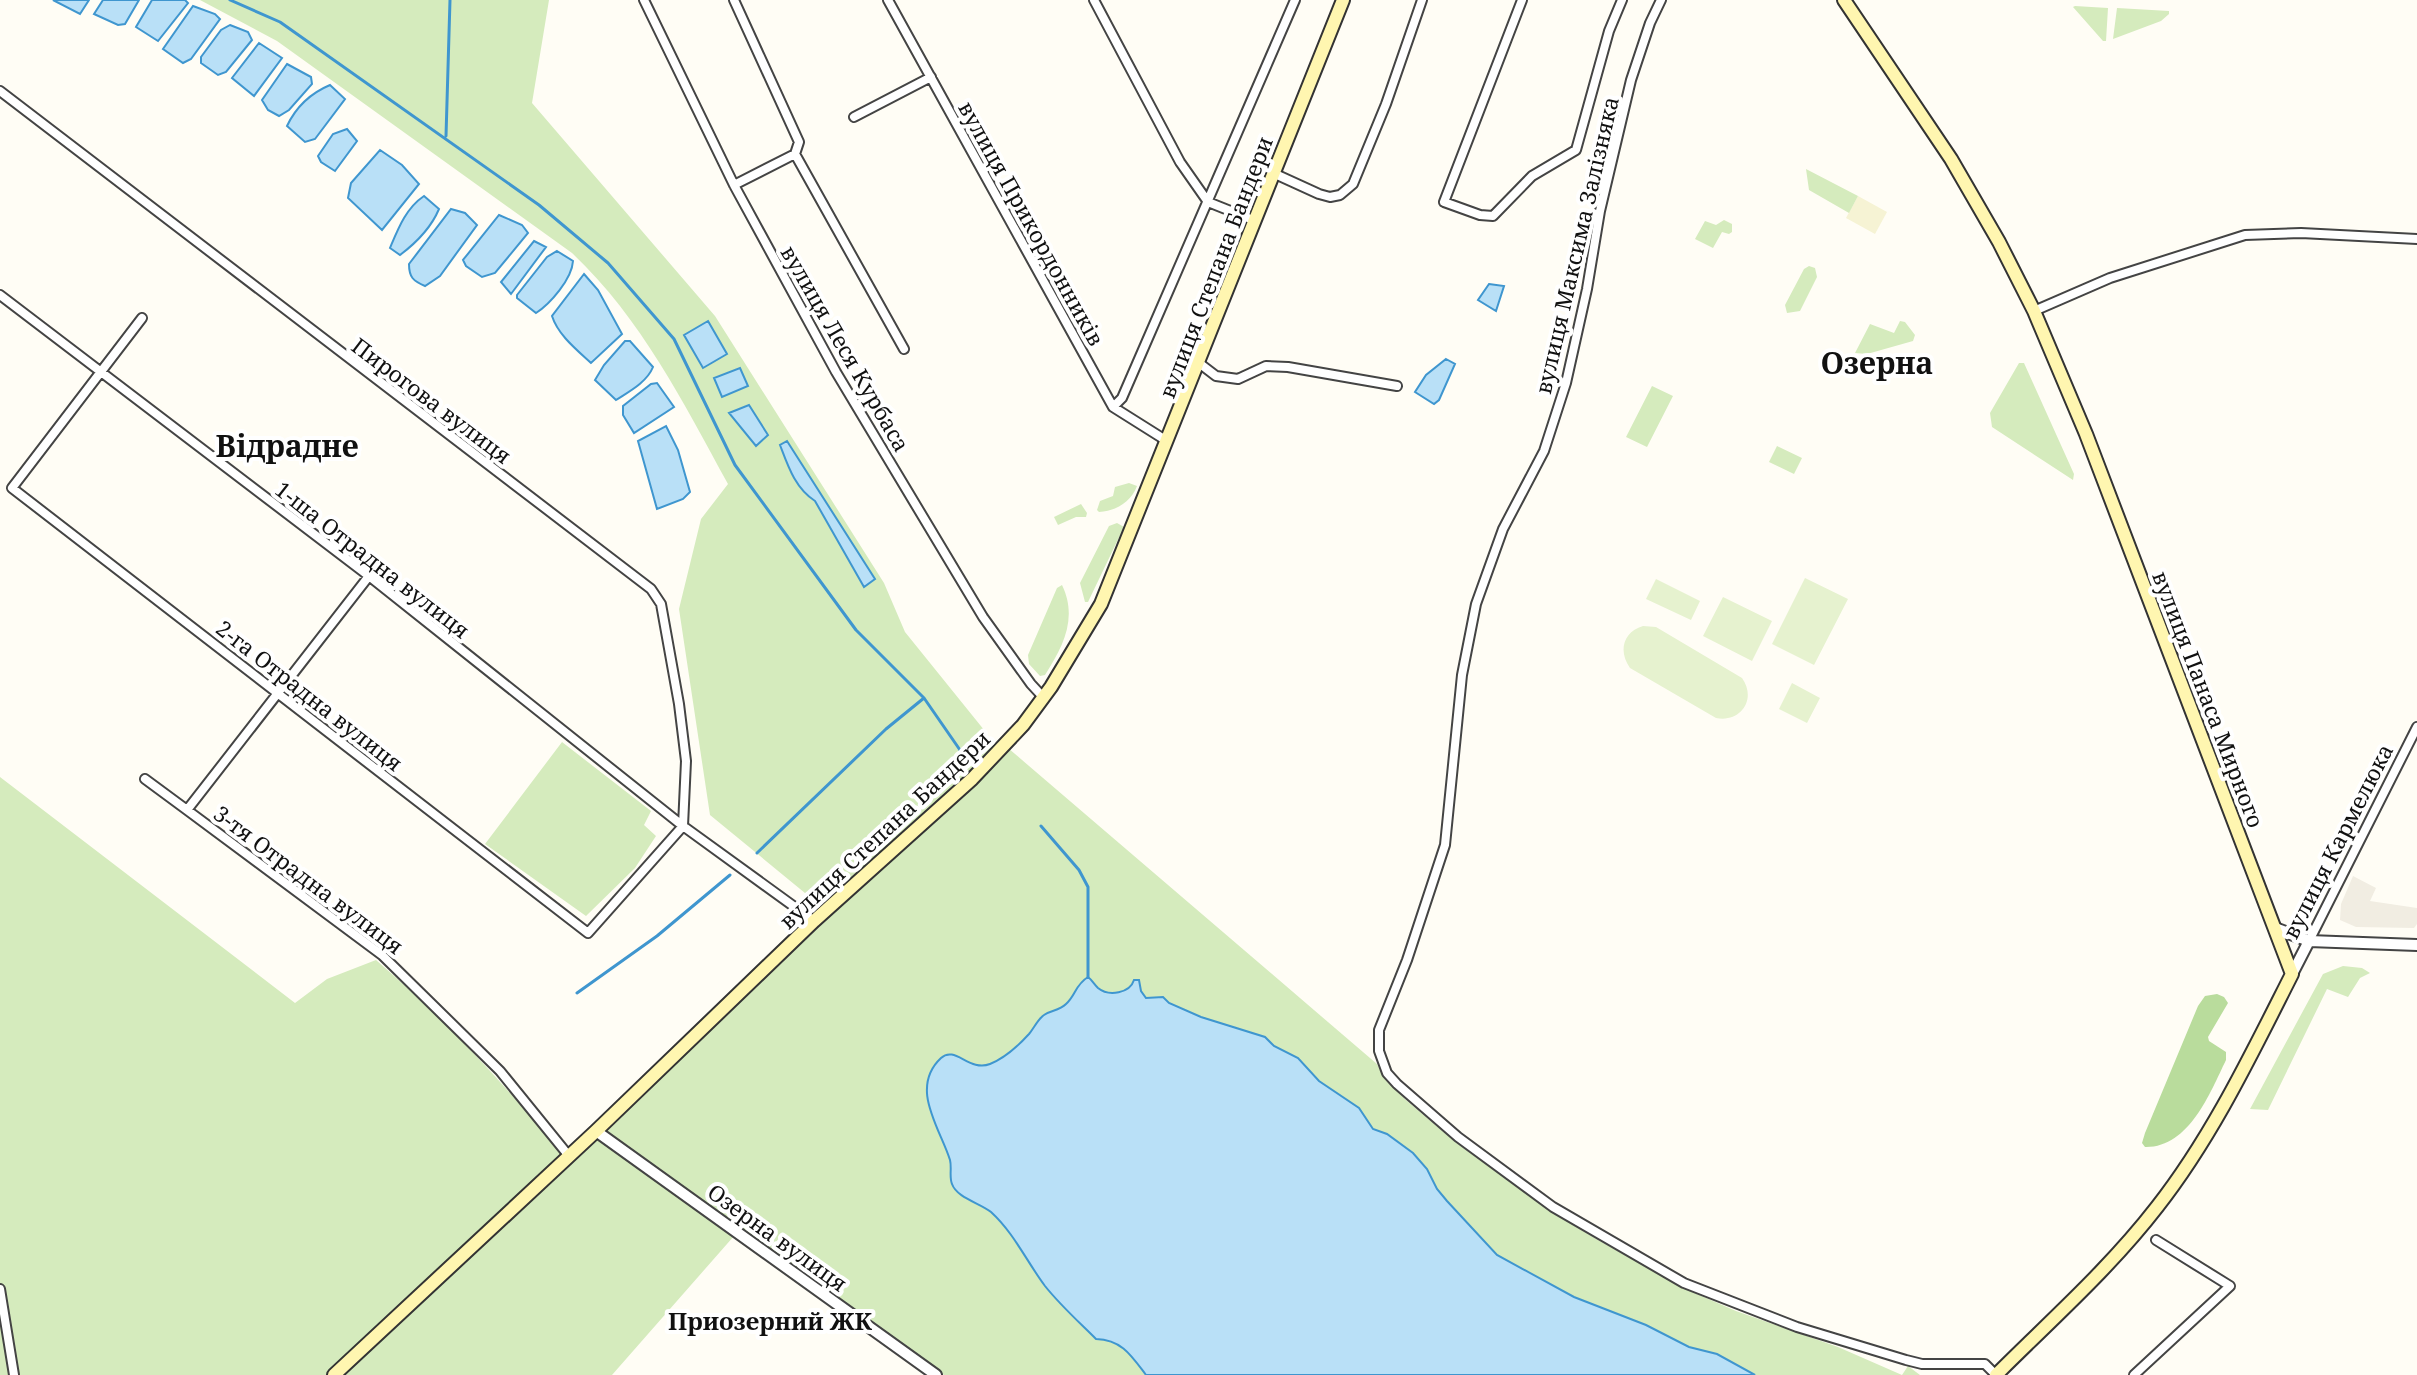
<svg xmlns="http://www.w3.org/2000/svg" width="2417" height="1375" font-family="'Noto Serif',serif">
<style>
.farmland{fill:#f6f3d4}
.green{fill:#d5ebbd}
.forest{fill:#b9dc9c}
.pitch{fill:#e6f2cf}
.plaza{fill:#f1ede2}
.water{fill:#b9e0f7;stroke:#3f96cf;stroke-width:2}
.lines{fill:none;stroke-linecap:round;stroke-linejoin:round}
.stream{stroke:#3f96cf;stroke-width:3}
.minor-casing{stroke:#444;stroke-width:12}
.tertiary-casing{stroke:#444;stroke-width:14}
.secondary-casing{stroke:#333;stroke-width:16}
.minor{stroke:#fff;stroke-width:8}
.tertiary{stroke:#fff;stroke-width:10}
.secondary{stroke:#fff6b0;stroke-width:12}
.labels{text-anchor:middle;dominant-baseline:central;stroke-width:8;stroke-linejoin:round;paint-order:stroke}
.street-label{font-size:22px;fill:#111;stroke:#fff}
.neighbourhood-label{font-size:24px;font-weight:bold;fill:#111;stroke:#fff}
.district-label{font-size:30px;font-weight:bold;fill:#111;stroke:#fff}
</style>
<rect width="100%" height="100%" fill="#fffdf5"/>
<!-- farmland -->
<path class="farmland" d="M1858,196L1887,212L1875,234L1846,218Z"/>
<!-- green -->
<path class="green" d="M200,0H549L532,103L715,316L884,583L905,632L997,746L969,775L822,907L710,815L679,609L701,519L728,484C683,402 641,318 572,253L277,41Z
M2075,6L2108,8L2106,41H2103L2073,7Z
M2117,8L2169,11V14L2161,21L2113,39Z
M1806,169L1858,196L1849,213L1809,190Z
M1724,220L1732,224V232L1729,234L1722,232L1713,248L1695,239L1705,221L1716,225Z
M1809,266L1815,268L1817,277L1800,311L1787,313L1785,305L1804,269Z
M1900,321L1905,322L1915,335L1913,341L1867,354L1855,353L1870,324L1894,333Z
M2019,363H2024L2074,474L2073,480L1992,427L1990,413Z
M1652,386L1673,396L1647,447L1626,437Z
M1777,446L1802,458L1794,474L1769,462Z
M1129,483L1137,486C1131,502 1116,511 1099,512L1097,510L1100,501L1113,496L1115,487Z
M1081,504L1087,513L1086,517H1076L1058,525L1054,517Z
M1117,523L1124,527L1088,602H1085L1080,583L1109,526Z
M1062,585C1078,618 1063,647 1045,675L1040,676L1029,664L1028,655L1057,588Z
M562,742L651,811L644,825L656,836L635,868L586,916L485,844Z
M1008,748L1377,1064L1383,1076L1406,1100L1454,1141L1550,1211L1598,1240L1681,1287L1736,1311L1838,1347L1902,1375L1908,1366L1920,1375H944L604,1130L818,924Z
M0,777L295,1003L327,979L376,960C445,1019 505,1085 563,1155L327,1375H0Z
M2343,966L2362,968L2370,973L2360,978L2348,997L2327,989L2268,1110L2250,1109L2323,974Z
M597,1137L734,1236L612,1375H340Z"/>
<!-- forest -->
<path class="forest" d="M2217,994L2224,997L2228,1003L2208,1037L2209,1041L2226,1052V1060C2210,1093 2189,1148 2145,1147L2142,1143L2145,1133L2198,1006L2205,996Z"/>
<!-- pitch -->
<path class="pitch" d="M1805,578L1848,599L1814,665L1772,644Z
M1656,579L1700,601L1691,620L1646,599Z
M1723,597L1772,621L1752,661L1703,636Z
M1643,626L1656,627L1742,678C1757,699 1741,723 1716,718L1630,668C1618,651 1623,632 1643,626Z
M1792,683L1820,698L1807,723L1779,709Z"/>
<!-- plaza -->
<path class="plaza" d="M2353,876L2376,888L2370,901L2417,908V924L2414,928L2356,927L2340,920L2341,904Z"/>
<!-- water -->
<path class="water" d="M53,0H89L80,14Z
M103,0H139L125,24L118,25L94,14Z
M152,0H185L188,3L158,41L136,27Z
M193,6L215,14L220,19L191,59L183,63L163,49Z
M230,25L248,32L252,40L226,72L218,75L201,63V57L221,30Z
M259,43L282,58L254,96L232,78Z
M287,64L311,77L312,84L289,110L279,116L268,110L262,100Z
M330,85L345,99L315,139L305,142L287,126C296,107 311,93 330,85Z
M347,129L357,141L335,171L321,162L318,156L333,134Z
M380,150L402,165L419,184L382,230L348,198L351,183Z
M424,196L439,209C431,228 416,243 400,255L390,248C398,229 406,208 424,196Z
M451,209L465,213L477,225L440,276L425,286C413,281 409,277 409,264Z
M499,215L522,225L528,233L495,273L482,277L466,266L463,260Z
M534,241L546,247L511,294L501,282Z
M557,251L573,261C572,279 550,304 536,313L517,298V295L547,257Z
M584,274L598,290L622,334L591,363C577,350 558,335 552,316Z
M1489,284L1504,286L1496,311L1478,300Z
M708,321L727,354L703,368L684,335Z
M625,341H630L653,367C647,382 630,391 616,400L595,380L604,365Z
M1446,359L1455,364L1439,400L1434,404L1415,392L1426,375Z
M740,368L748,386L722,397L714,378Z
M657,383L674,407L634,433L623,415V406L651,384Z
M749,405L768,435L756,446L729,413Z
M666,426L678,450L690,492L683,499L657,509L638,441Z
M787,441L875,579L864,587L815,501C795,488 788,466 780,445Z
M1088,977C1092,980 1094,984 1098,988C1109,997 1130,993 1134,980H1139L1141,991L1146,998L1163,997L1169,1003L1201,1017L1265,1037L1274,1046L1298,1058L1319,1081L1359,1108L1373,1129L1387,1134L1413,1153L1427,1169L1437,1189L1447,1201L1497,1255L1574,1297L1646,1325L1689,1347L1717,1354L1755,1375H1146C1131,1355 1122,1340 1096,1339C1079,1322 1060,1305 1045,1286C1027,1262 1014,1233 991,1212C980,1203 957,1198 952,1184C949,1177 952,1168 950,1160C940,1128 909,1088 941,1058C955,1045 969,1072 990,1064C1005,1058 1019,1045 1029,1034C1034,1028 1038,1019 1044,1015C1051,1010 1059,1011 1066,1004C1076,995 1075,985 1088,977Z"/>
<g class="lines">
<!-- stream -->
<path class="stream" d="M230,0L280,22L539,205L608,263L674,339L735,465L856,630L924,698L960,750
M446,136L450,0
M1041,826L1079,870L1088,887V977
M757,853L886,729L924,698
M577,993L657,936L730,875"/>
<defs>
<path id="minor" d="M644,0L734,185L836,372L983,617L1031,684L1043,697
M734,0L799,142L795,154L904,349
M888,0L1113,407L1167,441
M1094,0L1180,162L1208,202
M1522,0L1444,202L1480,215L1493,216L1532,176L1576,150L1609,31L1622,0
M1661,0L1650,23L1631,80L1600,211L1587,289L1566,383L1544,451L1503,529L1476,604L1462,675L1445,845L1407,960L1379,1030V1051L1387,1073L1397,1084L1458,1137L1553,1207L1684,1283L1797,1327L1906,1360L1922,1364H1985L1996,1375
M0,91L651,589L661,604L679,704L686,761L683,826
M854,117L931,77
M1273,173L1319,194L1330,197L1340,195L1353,184L1386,104L1422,0
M734,185L795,154
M1208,202L1253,220
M0,295L369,576L683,826L814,921
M2034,311L2110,278L2245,235L2301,233L2417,239
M142,318L12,488L588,933L683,826
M1199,363L1216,376L1238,379L1266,366L1288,367L1397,386
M1113,407L1122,398L1295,0
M145,779L187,810L369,576
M187,810L382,955L500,1071L569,1156
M2309,941L2417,727
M0,1289L14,1375
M2134,1375L2230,1286L2156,1240"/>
<path id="tertiary" d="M2275,928L2309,941L2417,945
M2292,974L2309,941
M596,1131L936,1375"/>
<path id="secondary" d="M1844,0L1951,159L1999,242L2034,311L2086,434L2292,974C2252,1053 2212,1137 2157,1207C2109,1269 2051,1320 1996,1375
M334,1375L596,1131L814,921L972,779L1023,725L1051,687L1101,604L1343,0"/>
</defs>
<!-- minor casing -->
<use href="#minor" class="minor-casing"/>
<!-- tertiary casing -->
<use href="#tertiary" class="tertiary-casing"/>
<!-- secondary casing -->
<use href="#secondary" class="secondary-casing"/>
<!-- minor -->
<use href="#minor" class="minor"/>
<!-- tertiary -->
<use href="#tertiary" class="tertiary"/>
<!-- secondary -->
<use href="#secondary" class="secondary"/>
</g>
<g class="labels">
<!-- street labels -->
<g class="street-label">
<text transform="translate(1032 223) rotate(61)">вулиця Прикордонників</text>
<text transform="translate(1576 245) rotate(-77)">вулиця Максима Залізняка</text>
<text transform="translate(1215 267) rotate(-69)">вулиця Степана Бандери</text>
<text transform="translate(846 348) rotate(60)">вулиця Леся Курбаса</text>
<text transform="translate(432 400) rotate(37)">Пирогова вулиця</text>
<text transform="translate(373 559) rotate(38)">1-ша Отрадна вулиця</text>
<text transform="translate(310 695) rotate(38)">2-га Отрадна вулиця</text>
<text transform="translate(2209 699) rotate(69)">вулиця Панаса Мирного</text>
<text transform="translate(884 829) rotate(-43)">вулиця Степана Бандери</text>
<text transform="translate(2337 841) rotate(-63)">вулиця Кармелюка</text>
<text transform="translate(309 879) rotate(37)">3-тя Отрадна вулиця</text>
<text transform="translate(778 1237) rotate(36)">Озерна вулиця</text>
</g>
<!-- neighbourhood labels -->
<g class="neighbourhood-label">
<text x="770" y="1320">Приозерний ЖК</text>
</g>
<!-- district labels -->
<g class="district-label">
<text x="1877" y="362">Озерна</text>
<text x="287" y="445">Відрадне</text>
</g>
</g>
</svg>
